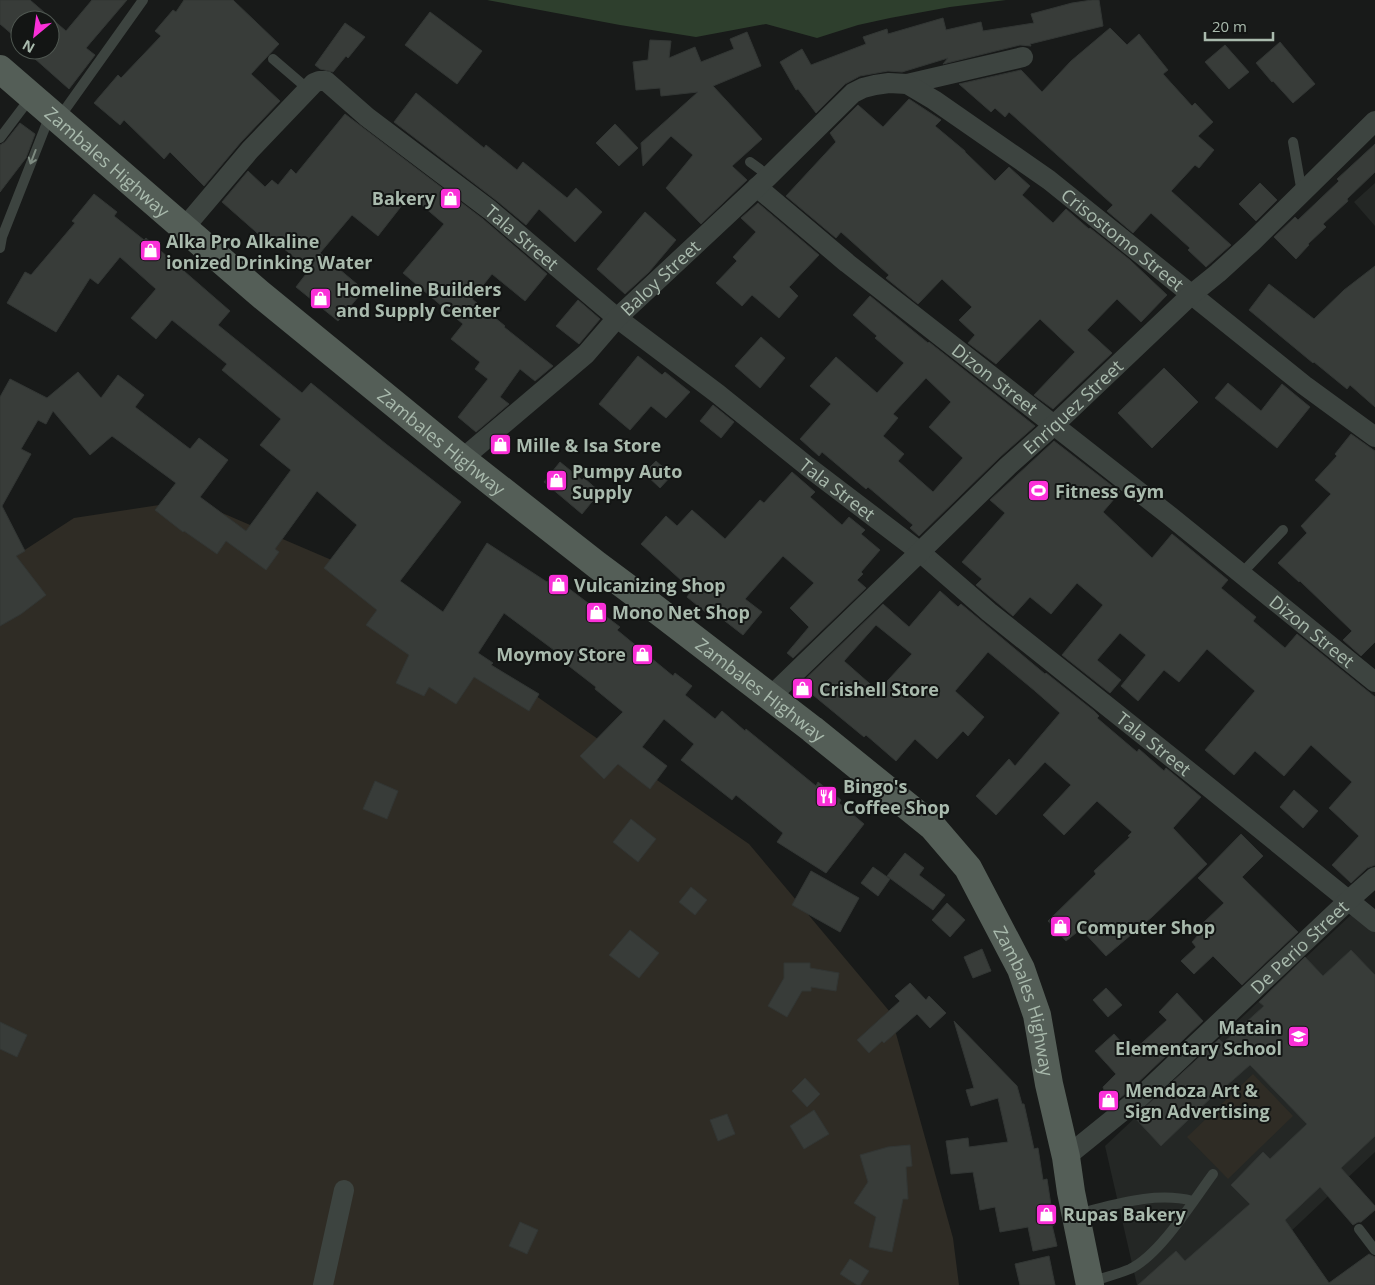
<svg xmlns="http://www.w3.org/2000/svg" width="1375" height="1285" font-family="'Open Sans',sans-serif">
<style>
.built{fill:#242725}
.green{fill:#2f2c25}
.water{fill:#2e3f2d}
.building{fill:#383c39;stroke:#323634;fill-rule:evenodd}
.lines{fill:none;stroke-linecap:round;stroke-linejoin:round}
.service{stroke:#3d4440;stroke-width:10}
.minor{stroke:#3d4440;stroke-width:20}
.primary{stroke:#545e57;stroke-width:28}
.oneway{stroke:#7e8b81}
.labels{text-anchor:middle;dominant-baseline:central;stroke-width:4;stroke-linejoin:round;paint-order:stroke}
.street-label{font-size:18px;fill:#a9baad;stroke:#131514}
.poi-label{font-size:18px;font-weight:bold;fill:#a9baad;stroke:#131514;text-anchor:start}
</style>
<rect width="100%" height="100%" fill="#181a19"/>
<!-- built -->
<path class="built" d="M1375,183V226L1354,202Z
M1354,912L1375,928V1152L1234,1285H1137L1105,1146Z"/>
<!-- green -->
<path class="green" d="M192,500L355,570L749,844L890,1012L953,1238L959,1285H0V566L74,518Z
M1253,1074L1293,1116L1228,1179L1187,1137Z"/>
<!-- water -->
<path class="water" d="M487,0H1006L950,7L890,18L858,25L817,38L766,24L696,37L620,25Z"/>
<!-- building -->
<path class="building" d="M0,0H30L66,31L92,0H127L86,48L95,55L69,89L34,58L36,55L30,50H50V20H20V41L0,24Z
M184,0H233L279,44L251,74L280,101L241,142L204,186L170,152L164,159L124,120L120,125L94,103L118,75L121,78L161,36L155,31L173,10L176,12Z
M1092,0H1099L1103,26L1030,44L1031,46L1020,45L943,64L948,58L902,72L888,71L860,76L845,84L816,113L798,89L796,90L780,62L802,49L811,65L866,44L863,37L887,29L888,34L943,18L946,30L981,22L983,31L1034,23L1031,14L1072,3Z
M430,12L482,51L457,84L405,45Z
M345,23L365,37L348,58L346,56L333,72L320,69L315,65Z
M1110,28L1127,45L1139,34L1168,70L1163,74L1192,106L1195,103L1213,122L1198,136L1214,150L1199,168L1195,165L1171,191L1231,245L1206,267L1188,250L1190,248L1151,213L1133,233L1107,211L1113,205L1009,112L1005,117L995,108L991,112L959,84L1021,70L1042,92L1071,61Z
M747,32L761,66L713,86L762,139L732,166L747,180L701,224L666,188L693,155L671,136L643,166L641,143L698,92L661,96L660,88L636,90L633,62L648,60L650,40L671,41L669,58L695,47L701,62L734,49L730,39Z
M1280,42L1315,84L1293,103L1273,81L1272,82L1256,63Z
M1225,45L1249,72L1229,89L1205,62Z
M416,93L484,148L486,145L517,170L523,162L567,198L576,188L602,212L575,242L539,209L526,225L497,201L394,122Z
M909,99L941,120L935,126L965,151V152L995,181L1009,167L1030,186L1022,195L1053,223L1066,209L1089,229L1090,228L1130,260L1167,295L1141,322L1117,299L1087,330L1112,353L1053,409L1034,395L1075,352L1040,319L996,364L968,343L975,335L959,320L972,307L942,279L918,304L886,278L889,275L841,232L836,238L786,196L836,142L830,133L858,105L883,127Z
M345,114L483,219L547,274L525,301L492,274L472,299L505,326L504,327L553,366L535,381L520,369L500,397L509,404L476,432L458,417L488,379L475,369L480,362L451,339L463,324L403,273L444,224L410,195L378,236L352,215L320,253L364,290L338,321L296,287L309,270L275,241L272,246L222,202L248,171L265,187L272,180L278,185L291,169L296,174Z
M20,123L35,134L26,158L0,192V145L5,142Z
M615,124L638,148L619,166L596,143Z
M1375,144V172L1347,199L1348,201L1323,224L1326,227L1308,244L1309,245L1296,259L1274,237L1295,217L1298,220L1339,181L1337,179Z
M1260,183L1277,200L1256,221L1239,204Z
M94,194L117,212L114,216L144,240L146,238L230,311L218,325L302,393L311,383L386,444L461,502L400,581L443,612L487,543L547,582L552,576L620,627L617,630L673,676L675,673L692,686L685,695L715,719L722,711L745,731L746,729L816,786L818,782L841,800L839,803L864,824L826,873L777,842L783,833L736,795L732,800L681,760L694,744L664,719L642,747L667,766L650,789L618,764L604,779L580,756L623,712L595,689L596,687L556,656L558,653L504,613L478,653L493,663L491,665L539,694L529,711L474,677L456,704L429,687L424,696L396,683L409,655L366,625L377,610L324,568L357,525L317,491L275,549L279,552L266,570L226,541L217,554L184,531L183,532L155,510L176,483L112,436L90,455L53,411L46,424L38,420L21,449L31,454L2,506L25,551L16,556L46,595L21,614L0,626V397L10,379L47,398L78,372L101,398L118,375L144,395L135,407L190,449L199,438L228,460L200,497L246,531L291,470L260,445L281,419L222,370L227,364L172,320L156,339L131,318L156,289L120,257L98,284L90,278L56,332L7,303L25,272L31,275L75,223L72,221Z
M758,203L819,255L789,287L798,296L779,318L752,295L742,306L716,283L737,261L733,257L756,232L741,218Z
M645,212L676,240L649,272L625,294L597,269Z
M1375,266V407L1350,385L1347,389L1314,362L1313,363L1249,310L1269,284L1314,319L1344,290Z
M870,296L928,343L929,342L1035,426L1000,457L919,536L910,528L913,525L868,487L866,489L822,452L819,456L800,439L831,404L810,386L836,357L877,393L904,363L875,338L877,336L853,315ZM926,378L951,402L929,427L963,458L933,492L898,461L904,454L883,436L898,418L893,414Z
M578,300L600,319L579,344L556,326Z
M761,337L785,358L760,388L735,366Z
M638,356L662,375L665,372L690,392L666,418L651,406L630,430L599,404Z
M1164,368L1198,402L1152,448L1118,413Z
M1228,383L1261,411L1282,384L1310,407L1277,448L1215,398Z
M713,405L734,422L721,438L700,421Z
M1351,434L1375,451V642L1361,656L1343,640L1352,631L1300,581L1299,582L1278,563L1307,533L1301,526L1331,494L1315,480L1337,456L1335,454Z
M1054,441L1120,492L1103,512L1152,558L1172,534L1228,580L1221,588L1256,617L1253,621L1285,648L1297,634L1375,697V865L1367,868L1351,883L1332,865L1359,836L1329,808L1352,782L1311,745L1284,776L1255,751L1234,775L1205,750L1255,691L1207,649L1179,682L1164,670L1138,701L1121,686L1146,655L1120,633L1097,660L1121,680L1110,693L1062,655L1103,605L1077,583L1051,614L1030,597L1013,616L976,585L982,579L962,562L1005,513L990,500Z
M656,461L672,475L660,488L644,473Z
M560,462L582,480L584,478L600,492L582,514L544,482Z
M792,472L815,492L810,497L842,525L849,517L865,530L861,534L880,550L861,572L863,574L857,580L866,588L793,658L787,653L809,627L790,608L814,583L783,556L745,599L762,612L743,635L716,614L713,618L687,597L692,590L641,544L666,516L677,526L692,510L725,539L760,500L764,503Z
M940,591L958,607L961,604L1045,674L1046,673L1094,711L1099,716L1097,718L1137,752L1139,749L1164,771L1166,768L1201,797L1173,828L1207,864L1152,917L1106,956L1081,929L1066,941L1048,921L1096,874L1094,871L1130,837L1128,836L1132,832L1097,801L1064,835L1043,815L1071,785L1045,762L996,815L976,796L1009,759L1015,766L1060,713L1035,691L988,652L955,691L984,717L968,736L963,731L937,759L915,739L896,761L866,735L864,737L813,695L810,699L796,688L883,604L909,627ZM876,625L912,654L878,691L844,661Z
M375,781L398,791L387,819L363,809Z
M1294,790L1318,811L1303,828L1280,807Z
M631,819L656,839L638,862L613,842Z
M1241,834L1263,856L1242,877L1298,932L1242,985L1213,956L1194,974L1181,961L1196,947L1192,942L1206,926L1203,923L1224,903L1198,878Z
M905,853L924,868L919,875L945,895L933,910L887,876Z
M873,867L890,879L878,896L861,883Z
M811,871L859,898L840,932L792,905Z
M691,887L707,900L695,915L679,902Z
M947,903L965,920L950,937L932,920Z
M630,930L659,953L639,978L609,955Z
M982,949L991,971L973,978L964,957Z
M1351,950L1375,975V1136L1341,1168L1375,1206V1210L1361,1222H1358L1353,1225L1320,1187L1285,1220L1329,1283L1369,1254L1375,1257V1285H1138L1176,1251L1185,1261L1250,1204L1231,1185L1263,1152L1270,1159L1307,1124L1250,1065L1217,1094L1216,1093L1161,1146L1134,1117L1219,1039L1223,1043L1264,1006L1259,1002L1305,957L1323,976Z
M784,963H810V968L839,973L836,991L811,987V991H802L787,1017L768,1006L784,978Z
M910,983L926,1000L929,996L946,1013L930,1028L917,1014L884,1043L882,1041L869,1053L857,1040L900,1001L895,996Z
M1106,988L1122,1005L1108,1017L1093,1000Z
M1177,993L1203,1021L1131,1089L1109,1107L1103,1087L1116,1074L1095,1051L1114,1034L1131,1053L1167,1020L1159,1012Z
M954,1021L1017,1086L1022,1104H1024L1034,1149L1038,1148L1043,1180L1047,1179L1054,1225H1052L1057,1246L1033,1251L1028,1227L1000,1232L995,1207L980,1210L973,1172L951,1174L946,1141L968,1138L969,1147L1008,1142L998,1098L971,1106L966,1090L974,1088Z
M0,1022L27,1035L17,1057L0,1049Z
M805,1078L820,1094L807,1107L792,1091Z
M814,1110L829,1134L804,1149L790,1126Z
M727,1114L735,1134L718,1141L710,1120Z
M910,1145L912,1166L906,1167L908,1199H903L892,1252L869,1247L876,1217L854,1203L868,1182L860,1155L888,1147Z
M520,1222L538,1230L527,1254L509,1246Z
M1049,1256L1055,1285H1020L1015,1264Z
M850,1259L869,1271L860,1285H857L840,1274Z"/>
<g class="lines">
<!-- service -->
<path class="service" d="M273,59L308,89
M59,118L143,0
M0,138L31,97
M1293,142L1302,193
M750,162L769,176
M0,248L2,237L50,115
M1242,573L1283,530
M1076,1214C1114,1205 1155,1191 1193,1201
M1359,1229L1375,1250
M1090,1282C1103,1278 1118,1274 1130,1269C1160,1255 1193,1201 1213,1174"/>
<!-- minor -->
<g class="minor">
<path d="M907,84L1023,57"/>
<path id="s1" d="M757,187L847,263L1170,516L1375,682"/>
<path id="s2" d="M184,228L250,150L314,83L319,81H326L367,117L490,210L617,318L718,394L807,466L920,552L989,612L1211,789L1375,922"/>
<path id="s3" d="M462,459L586,354L617,318L769,176L853,93L863,88L875,85L889,83L907,84L934,100L1049,180L1304,385L1375,437"/>
<path id="s4" d="M771,696L920,552L1008,466L1053,426L1192,294L1218,273L1252,242L1375,121"/>
<path id="s5" d="M1066,1157L1139,1098L1349,900L1375,877"/>
<path d="M323,1285L344,1190"/>
</g>
<!-- primary -->
<path class="primary" id="s6" d="M0,69L259,293L462,459L597,565L640,597L812,729L932,826L968,868L1021,969L1037,1015L1049,1084L1066,1157L1071,1192L1090,1285"/>
</g>
<!-- one-way arrows -->
<defs><path id="oneway-shaft" d="M-6 0H5M1.5-3L5.5 0L1.5 3" fill="none" stroke-width="1.6" stroke-linecap="round" stroke-linejoin="round" transform="scale(1.25)"/></defs>
<use class="oneway" href="#oneway-shaft" transform="translate(33 157) rotate(111)"/>
<!-- icons -->
<defs>
<symbol id="shop-square" viewBox="-11 -11 22 22"><rect x="-9" y="-9" width="18" height="18" rx="4" fill="#fa30d8" stroke="#131514"/><path d="M-5-2.5h2.3a2.7 3.5 0 0 1 5.4 0H5L5.5 6h-11ZM-1.5-2.5h3a1.5 2.3 0 0 0-3 0Z" fill="#fff"/></symbol>
<symbol id="stadium-square" viewBox="-11 -11 22 22"><rect x="-9" y="-9" width="18" height="18" rx="4" fill="#fa30d8" stroke="#131514"/><path d="M0-5a6.5 5 0 1 0 0 10a6.5 5 0 1 0 0-10ZM-3.5-1.8h7v3.6h-7Z" fill="#fff"/></symbol>
<symbol id="restaurant-square" viewBox="-11 -11 22 22"><rect x="-9" y="-9" width="18" height="18" rx="4" fill="#fa30d8" stroke="#131514"/><path d="M-5-6h1v4h1v-4h1v4h1v-4h1v5L-1.5 .5V6h-2V.5L-5-1ZM5-6V6H3V1.5H1.5Q1.5-4 5-6Z" fill="#fff"/></symbol>
<symbol id="school-square" viewBox="-11 -11 22 22"><rect x="-9" y="-9" width="18" height="18" rx="4" fill="#fa30d8" stroke="#131514"/><path d="M0-5L7-2L0 1L-7-2ZM-4 1L0 2.5L4 1V4Q0 6-4 4Z" fill="#fff"/></symbol>
</defs>
<g fill-rule="evenodd">
<use href="#shop-square" x="438" y="186" width="25" height="25"/>
<use href="#shop-square" x="138" y="238" width="25" height="25"/>
<use href="#shop-square" x="308" y="286" width="25" height="25"/>
<use href="#shop-square" x="488" y="432" width="25" height="25"/>
<use href="#shop-square" x="544" y="468" width="25" height="25"/>
<use href="#stadium-square" x="1026" y="478" width="25" height="25"/>
<use href="#shop-square" x="546" y="572" width="25" height="25"/>
<use href="#shop-square" x="584" y="600" width="25" height="25"/>
<use href="#shop-square" x="630" y="642" width="25" height="25"/>
<use href="#shop-square" x="790" y="676" width="25" height="25"/>
<use href="#restaurant-square" x="814" y="784" width="25" height="25"/>
<use href="#shop-square" x="1048" y="914" width="25" height="25"/>
<use href="#school-square" x="1286" y="1024" width="25" height="25"/>
<use href="#shop-square" x="1096" y="1088" width="25" height="25"/>
<use href="#shop-square" x="1034" y="1202" width="25" height="25"/>
</g>
<g class="labels">
<!-- street labels -->
<g class="street-label">
<text stroke="none"><textPath href="#s6" startOffset="142">Zambales Highway</textPath></text>
<text stroke="none"><textPath href="#s2" startOffset="458">Tala Street</textPath></text>
<text stroke="none"><textPath href="#s3" startOffset="858">Crisostomo Street</textPath></text>
<text stroke="none"><textPath href="#s3" startOffset="269">Baloy Street</textPath></text>
<text stroke="none"><textPath href="#s1" startOffset="306">Dizon Street</textPath></text>
<text stroke="none"><textPath href="#s4" startOffset="418">Enriquez Street</textPath></text>
<text stroke="none"><textPath href="#s6" startOffset="578">Zambales Highway</textPath></text>
<text stroke="none"><textPath href="#s2" startOffset="862">Tala Street</textPath></text>
<text stroke="none"><textPath href="#s1" startOffset="711">Dizon Street</textPath></text>
<text stroke="none"><textPath href="#s6" startOffset="982">Zambales Highway</textPath></text>
<text stroke="none"><textPath href="#s2" startOffset="1268">Tala Street</textPath></text>
<text stroke="none"><textPath href="#s5" startOffset="314">De Perio Street</textPath></text>
<text stroke="none"><textPath href="#s6" startOffset="1402">Zambales Highway</textPath></text>
</g>
<!-- poi labels -->
<g class="poi-label">
<text x="435" y="198" text-anchor="end">Bakery</text>
<text x="166" y="241">Alka Pro Alkaline<tspan x="166" dy="21">ionized Drinking Water</tspan></text>
<text x="336" y="289">Homeline Builders<tspan x="336" dy="21">and Supply Center</tspan></text>
<text x="516" y="445">Mille &amp; Isa Store</text>
<text x="572" y="471">Pumpy Auto<tspan x="572" dy="21">Supply</tspan></text>
<text x="1055" y="491">Fitness Gym</text>
<text x="574" y="585">Vulcanizing Shop</text>
<text x="612" y="612">Mono Net Shop</text>
<text x="626" y="654" text-anchor="end">Moymoy Store</text>
<text x="819" y="689">Crishell Store</text>
<text x="843" y="786">Bingo's<tspan x="843" dy="21">Coffee Shop</tspan></text>
<text x="1076" y="927">Computer Shop</text>
<text x="1282" y="1027" text-anchor="end">Matain<tspan x="1282" dy="21">Elementary School</tspan></text>
<text x="1125" y="1090">Mendoza Art &amp;<tspan x="1125" dy="21">Sign Advertising</tspan></text>
<text x="1063" y="1214">Rupas Bakery</text>
</g>
</g>
<!-- north arrow -->
<g transform="translate(35 35) rotate(209)"><circle r="24" fill="#131514" stroke="#4f5751"/>
<path d="M0-4L9 19L0 12L-9 19Z" fill="#fa30d8"/>
<text y="-8" font-size="14" font-weight="bold" text-anchor="middle" fill="#a9baad">N</text>
</g>
<!-- scale -->
<path d="M1205 32v8h68v-8" fill="none" stroke="#a9baad" stroke-width="2.5"/>
<text x="1212" y="32" font-size="15" fill="#a9baad" stroke="#131514" stroke-width="4" paint-order="stroke">20 m</text>
</svg>
